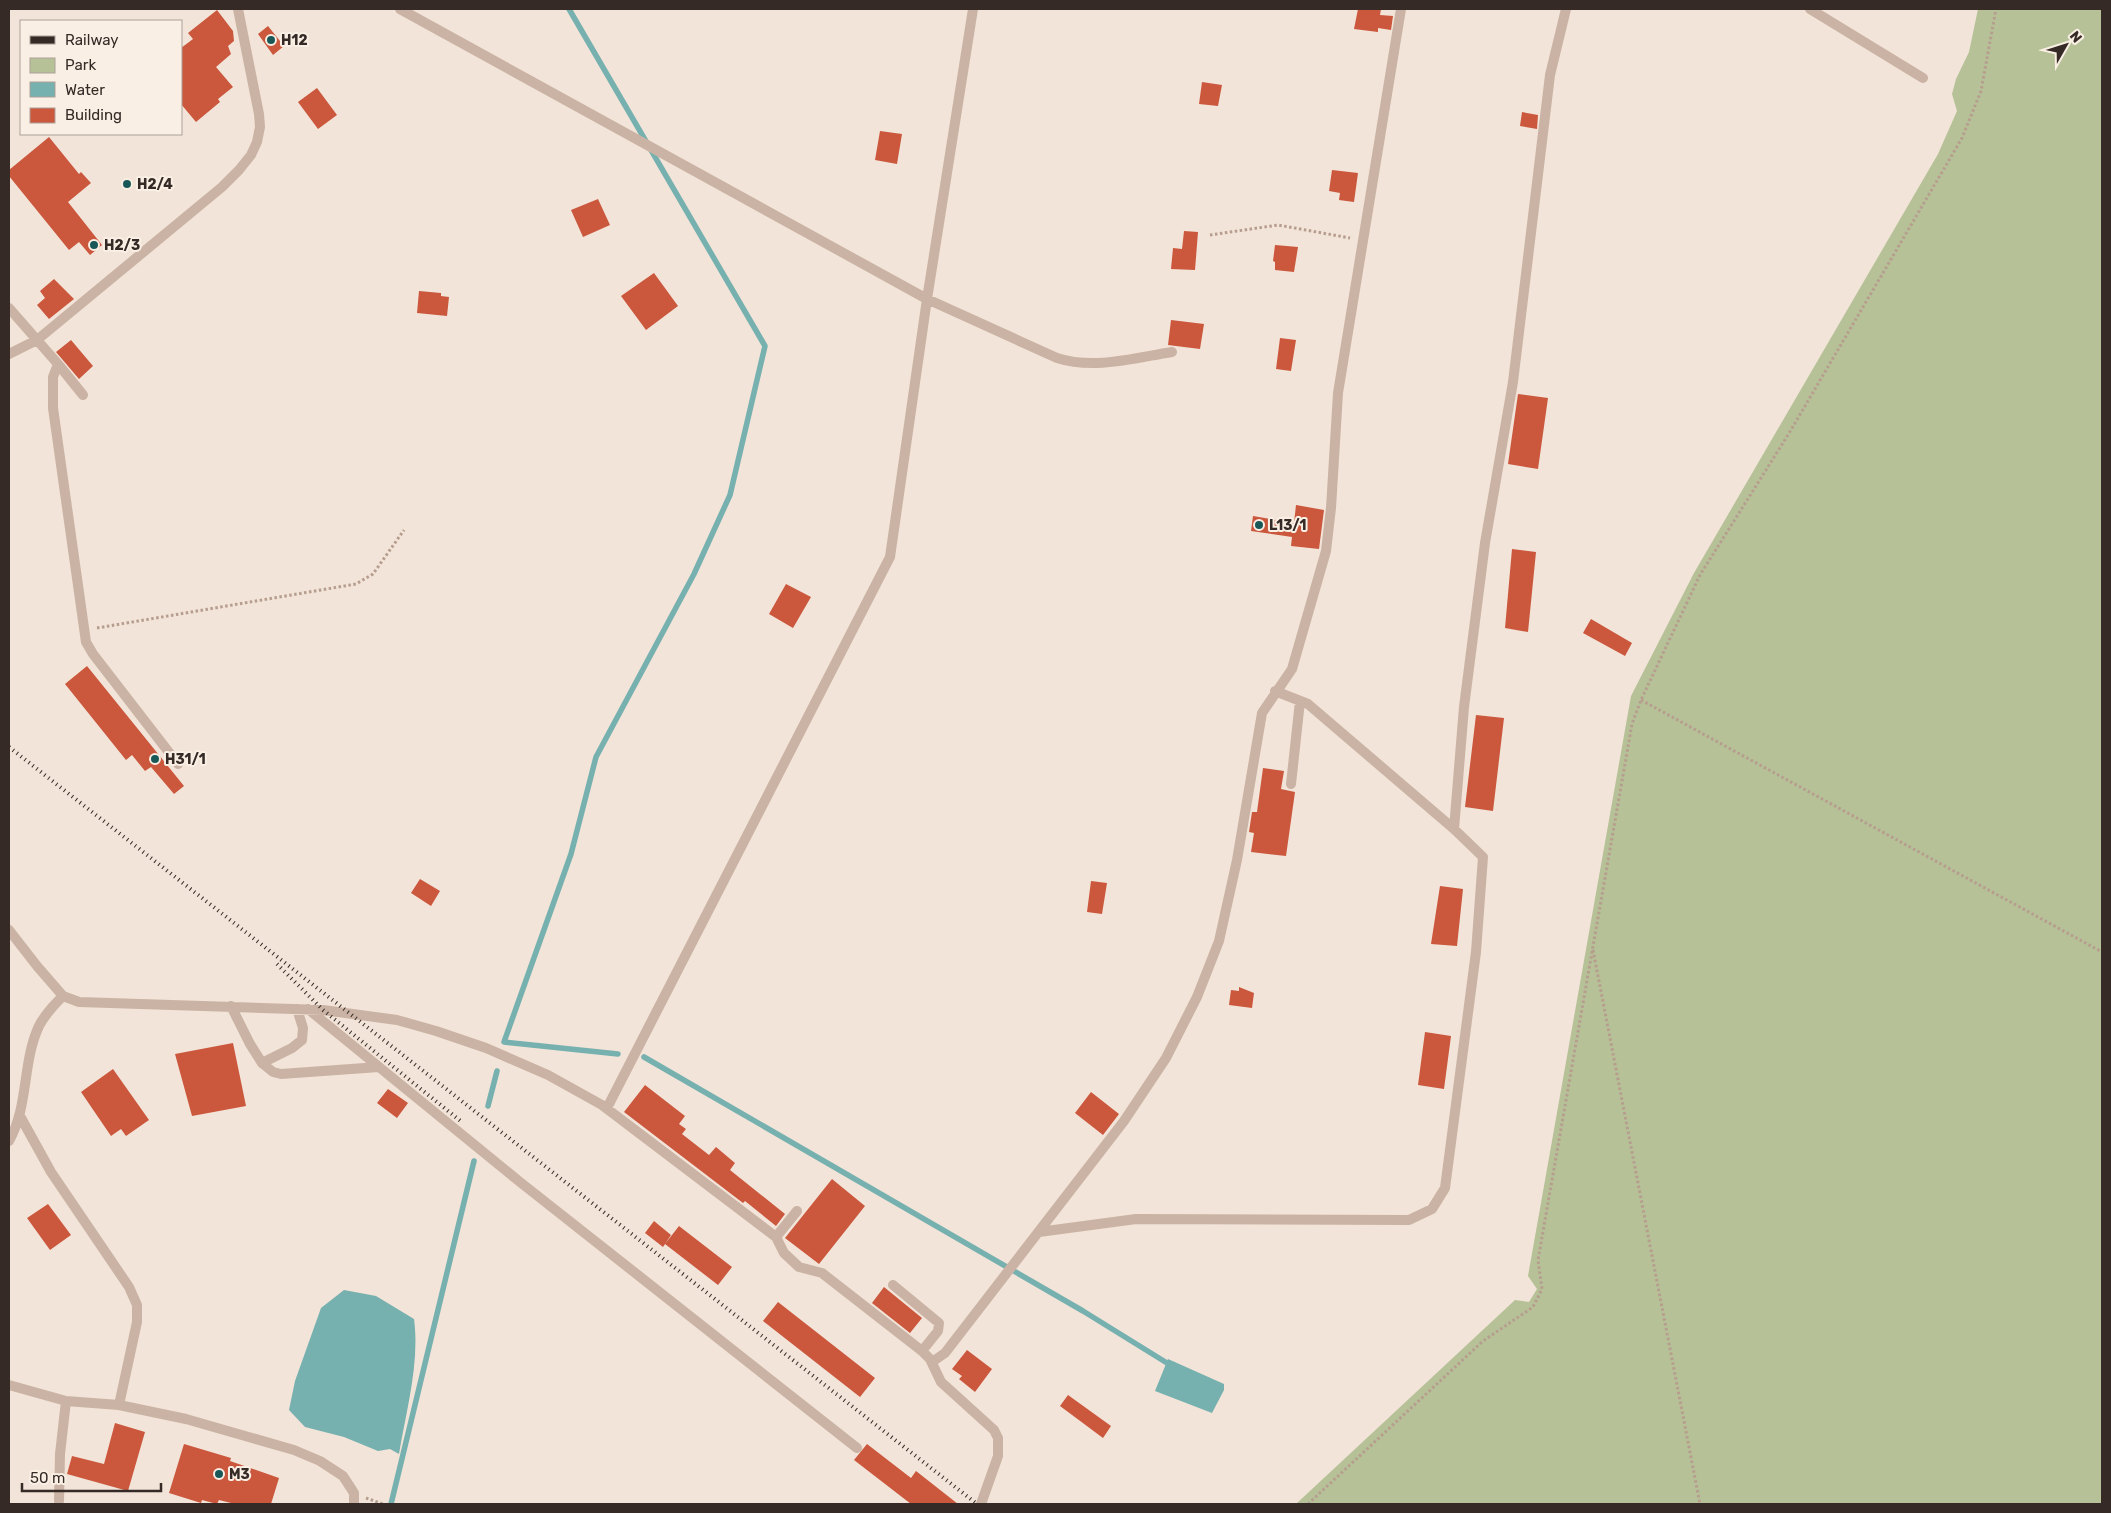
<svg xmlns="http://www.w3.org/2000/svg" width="2111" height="1513" font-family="Rubik,sans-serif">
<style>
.green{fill:#b6c198}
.water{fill:#76b0af}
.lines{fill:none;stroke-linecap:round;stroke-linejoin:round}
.stream{stroke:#76b0af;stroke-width:5.5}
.building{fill:#cb573d}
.path{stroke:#b69d8e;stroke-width:3;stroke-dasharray:2.5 2.5;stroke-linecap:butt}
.lane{stroke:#cab3a4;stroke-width:10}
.rail{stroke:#352a26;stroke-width:4;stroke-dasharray:1 4;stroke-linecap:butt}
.poi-dot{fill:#1a5858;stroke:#faefe4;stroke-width:2}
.labels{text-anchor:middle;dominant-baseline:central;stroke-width:4;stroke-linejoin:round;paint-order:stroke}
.poi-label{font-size:14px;font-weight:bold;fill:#352a26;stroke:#faefe4;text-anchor:start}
</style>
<rect width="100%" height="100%" fill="#f2e4d8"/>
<!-- green -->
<path class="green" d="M1978,9H2102V1504H1296L1515,1300L1529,1302L1537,1289L1528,1276L1631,696L1694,573L1938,154L1957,111L1952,94L1956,79L1969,52Z"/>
<!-- water -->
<path class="water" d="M344,1290L376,1296L414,1319C420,1363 406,1411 399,1454L390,1449L378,1451L344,1437L305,1427L289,1410L295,1381L321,1308Z
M1168,1359L1224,1384V1390L1212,1413L1155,1391Z"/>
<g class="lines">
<!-- stream -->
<path class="stream" d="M569,9L765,346L730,495L694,574L596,757L571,854L504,1042L618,1054
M644,1057L1083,1311L1167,1363
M488,1106L497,1071
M391,1504L474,1161"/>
</g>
<!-- building -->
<path class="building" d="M1358,9H1381L1380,15L1393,16L1391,30L1378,28V32L1354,29Z
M217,10L233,31L234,41L228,46L231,54L216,67L233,87L218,99L220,102L196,122L181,104V48L193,39L188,33Z
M268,26L284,46L273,55L258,34Z
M1202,82L1222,85L1218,106L1199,104Z
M317,88L337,115L318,129L298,102Z
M1522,112L1538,115L1537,129L1520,126Z
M880,131L902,134L897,164L875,160Z
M49,137L79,174L81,172L91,183L68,202L102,245L90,255L79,242L69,250L9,176V170Z
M1332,170L1358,173L1354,202L1339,200L1340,193L1329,191Z
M598,199L610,225L583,237L571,210Z
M1184,231L1198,232L1195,270L1171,269L1173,248L1182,249Z
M1275,245L1298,247L1294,272L1275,270V262L1273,261Z
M654,273L678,306L646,330L621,296Z
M54,279L74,299L49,319L37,305L45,298L40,291Z
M419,291L441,293V296L449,297L447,316L417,313Z
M1171,320L1204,324L1200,349L1168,345Z
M1280,338L1296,340L1291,371L1276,369Z
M71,340L93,366L79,379L56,352Z
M1518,394L1548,398L1538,469L1508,464Z
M1296,505L1324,510L1319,549L1291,546L1292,537L1251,531L1253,516L1294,523Z
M1512,549L1536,552L1528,632L1505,628Z
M786,584L811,597L793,628L769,614Z
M1591,619L1632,643L1625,656L1583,633Z
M87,666L184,786L174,794L151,767L145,771L132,755L126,760L65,684Z
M1476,715L1504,718L1493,811L1465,807Z
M1263,768L1284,771L1281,789L1295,792L1286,856L1251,852L1254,833L1249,832L1252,812H1257Z
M420,879L440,891L431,906L411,893Z
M1091,881L1107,883L1102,914L1087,912Z
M1440,886L1463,889L1457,946L1431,944Z
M1239,987L1254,993L1252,1008L1229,1005L1231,990L1239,991Z
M1425,1032L1451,1036L1444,1089L1418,1085Z
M233,1043L246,1106L192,1116L175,1054Z
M113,1069L149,1120L126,1136L121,1129L111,1136L81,1092Z
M645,1085L685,1116L679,1124L686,1129L682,1134L709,1155L716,1147L735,1163L730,1170L785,1214L776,1226L745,1201L743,1203L624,1112Z
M388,1089L408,1103L397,1118L377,1103Z
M1091,1092L1119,1114L1103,1135L1075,1113Z
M832,1179L865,1206L819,1264L785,1238Z
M48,1204L71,1235L50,1250L27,1218Z
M654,1221L671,1235L663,1247L645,1233Z
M679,1226L732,1267L718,1285L665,1244Z
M884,1287L922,1318L910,1333L872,1303Z
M778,1302L875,1378L860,1397L763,1321Z
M967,1350L992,1369L975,1392L959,1379L962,1376L952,1369Z
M1068,1395L1111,1426L1103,1438L1060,1406Z
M115,1423L145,1432L128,1491L67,1474L72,1456L104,1464Z
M184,1444L231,1458L230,1461L279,1478L271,1504H235L219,1500L217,1504L202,1500L201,1503L169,1493Z
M867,1444L911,1478L916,1471L958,1504H911L854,1460Z"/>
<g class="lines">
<!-- path -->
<path class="path" d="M1210,235L1278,225L1350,238
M97,628L356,584L373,574L404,530
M1641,700L2102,952
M1593,950L1700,1504
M366,1498L383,1504
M1308,1504L1483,1341L1533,1307L1542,1289L1538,1260L1632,724L1641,700L1700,575L1788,435L1962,138L1981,91L1996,9"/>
<!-- lane -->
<path class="lane" d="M400,9L927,299L1057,358C1094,370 1134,358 1172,352
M1810,9L1923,78
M9,308L58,364L53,377V408L86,642L93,654L178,764
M9,354L37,340L222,187L239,170L251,155L257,142L260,127L259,114L238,9
M58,364L83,395
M1275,691L1308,704L1454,829
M1291,784L1300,701
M9,930L37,966L63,996C54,1005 45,1014 39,1026C22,1062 29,1106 9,1141
M63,996L79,1002L323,1010L397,1020L436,1031L486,1048L548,1075L602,1105L776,1237L784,1253L799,1267L822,1273L922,1351L930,1359L941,1382L994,1430L998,1438V1456L981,1504
M231,1006L250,1044L262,1063L292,1048L302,1040L303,1028L297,1009
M308,1009L520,1182L857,1448
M262,1063L273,1072L281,1074L379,1067
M607,1108L890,557L927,299L973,9
M20,1116L51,1172L129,1287L137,1305V1322L119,1405
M1039,1232L1136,1219L1409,1220L1432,1209L1445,1188L1476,952L1483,857L1454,829L1464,707L1485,543L1513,382L1550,75L1566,9
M776,1237L797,1211
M893,1285L939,1323L938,1331L922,1351
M932,1362L945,1353L1124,1121L1166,1058L1197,997L1219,941L1237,860L1262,713L1292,669L1326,551L1331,508L1338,393L1401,9
M9,1385L66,1401L119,1405L186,1419L294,1450L320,1461L343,1476L354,1493V1504
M59,1501L60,1454L66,1401"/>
<!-- rail -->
<path class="rail" d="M9,747L977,1504
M277,964L323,1010L463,1123"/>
</g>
<!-- markers -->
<g class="poi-dot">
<circle cx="271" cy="40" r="5"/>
<circle cx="127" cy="184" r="5"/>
<circle cx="94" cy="245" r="5"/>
<circle cx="1259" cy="525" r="5"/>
<circle cx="155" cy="759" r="5"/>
<circle cx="219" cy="1474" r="5"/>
</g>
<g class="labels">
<!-- poi labels -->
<g class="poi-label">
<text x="281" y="40">H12</text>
<text x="137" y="184">H2/4</text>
<text x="104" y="245">H2/3</text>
<text x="1269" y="525">L13/1</text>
<text x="165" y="759">H31/1</text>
<text x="229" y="1474">M3</text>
</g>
</g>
<!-- border -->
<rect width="2111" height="1513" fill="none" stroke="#352a26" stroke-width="20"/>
<!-- legend -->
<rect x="20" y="20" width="162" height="115" fill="#faefe4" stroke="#aba098"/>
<rect x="30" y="36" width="25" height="8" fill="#352a26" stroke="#aba098"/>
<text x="65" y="45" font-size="15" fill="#352a26">Railway</text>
<rect x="30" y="58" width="25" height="15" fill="#b6c198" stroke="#aba098"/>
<text x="65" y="70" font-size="15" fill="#352a26">Park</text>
<rect x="30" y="82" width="25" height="15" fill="#76b0af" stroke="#aba098"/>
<text x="65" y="95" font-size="15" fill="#352a26">Water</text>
<rect x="30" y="108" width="25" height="15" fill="#cb573d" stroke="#aba098"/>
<text x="65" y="120" font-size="15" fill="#352a26">Building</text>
<!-- north arrow -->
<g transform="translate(2066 45) rotate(51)" stroke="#faefe4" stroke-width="4" paint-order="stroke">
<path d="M0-4L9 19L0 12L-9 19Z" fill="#352a26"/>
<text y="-8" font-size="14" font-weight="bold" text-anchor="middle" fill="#352a26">N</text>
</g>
<!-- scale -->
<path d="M22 1483v8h139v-8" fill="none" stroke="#352a26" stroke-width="2.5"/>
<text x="30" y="1483" font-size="15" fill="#352a26" stroke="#faefe4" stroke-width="4" paint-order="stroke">50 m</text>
</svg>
